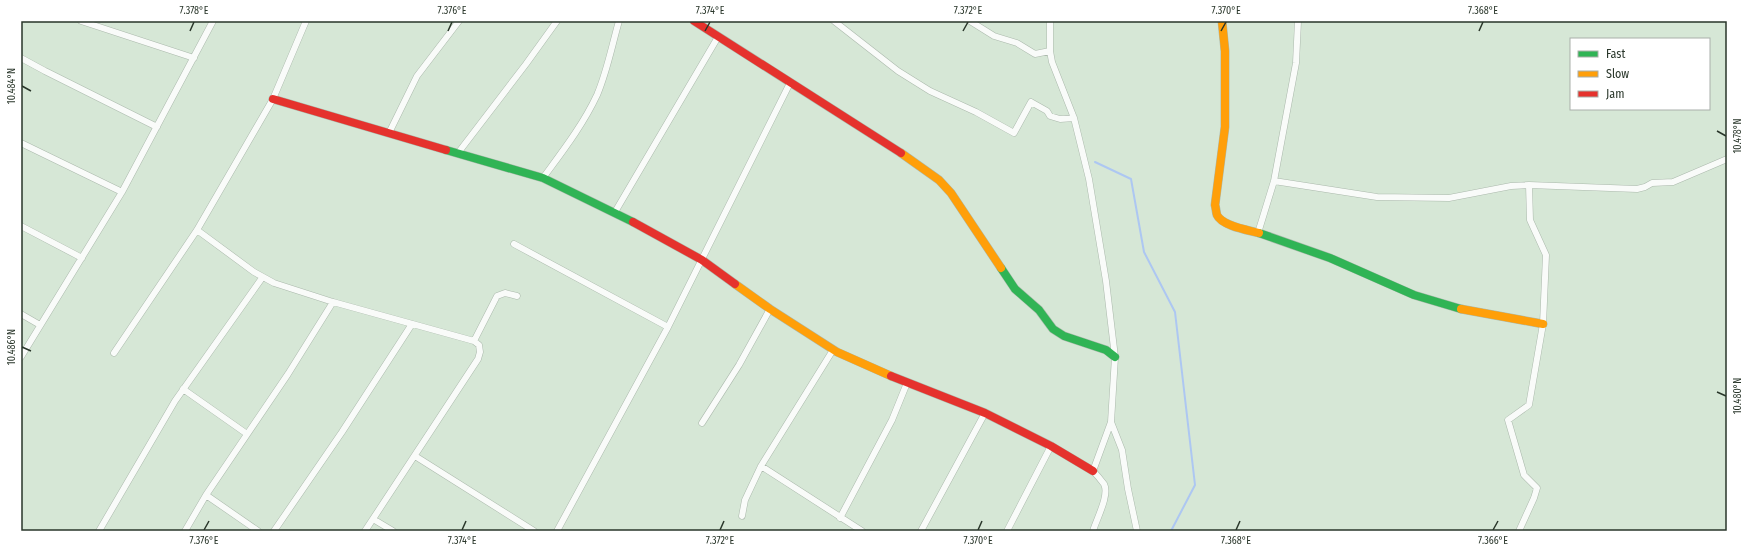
<svg xmlns="http://www.w3.org/2000/svg" width="1748" height="552" font-family="'Fira Sans Condensed',sans-serif">
<style>
.lines{fill:none;stroke-linecap:round;stroke-linejoin:round}
.stream{stroke:#adc7f2;stroke-width:2}
.street-casing{stroke:#abb9ac;stroke-width:7}
.fast-casing{stroke:#abb9ac;stroke-width:9}
.slow-casing{stroke:#abb9ac;stroke-width:9}
.jam-casing{stroke:#abb9ac;stroke-width:9}
.street{stroke:#f9fbf9;stroke-width:6}
.fast{stroke:#30b455;stroke-width:8}
.slow{stroke:#ff9f0a;stroke-width:8}
.jam{stroke:#e5322d;stroke-width:8}
.ticks{fill:none;stroke:#29362a;stroke-width:1.5}
.neatline{fill:none;stroke:#29362a;stroke-width:1.5}
.ticks-label{font-size:10px;text-anchor:middle;fill:#29362a}
</style>
<rect width="100%" height="100%" fill="#d6e7d6"/>
<g class="lines">
<!-- stream -->
<path class="stream" d="M1095,162L1131,179L1144,252L1175,312L1195,485L1171,531"/>
<defs>
<path id="street" d="M81,21L194,58
M834,21L898,71L930,91L976,112L1014,133L1031,102L1047,111L1050,116L1060,119L1074,118
M970,21L994,36L1017,43L1035,54L1050,51
M1050,21V51L1052,62L1074,118L1089,179L1106,281L1115,357L1111,422L1093,471C1097,475 1101,480 1104,484C1110,495 1096,520 1093,531
M21,58L45,71L157,127
M389,133L417,76L459,21
M21,143L122,192
M458,153L526,64L557,21
M543,178C562,152 583,125 597,95C607,72 612,45 619,21
M1274,181L1377,197L1449,198L1511,186L1529,185L1637,189L1645,187L1652,183L1673,182L1727,159
M615,212L718,37
M21,226L82,258
M197,230L254,272L274,283L333,302L474,341L479,345L480,352L478,359L365,531
M1258,233L1274,181L1296,63L1298,21
M514,244L668,327
M21,314L40,325
M474,341L497,296L505,293L517,296
M114,353L197,230L273,99L306,21
M21,357L122,192L213,21
M183,389L247,434
M1111,422L1122,450L1128,489L1137,531
M702,423L739,365L770,309
M415,456L534,531
M761,466L862,531
M206,495L258,531
M742,516L745,500L761,466L833,350
M840,518L892,420L907,383
M373,519L393,531
M99,531L175,401L262,278
M185,531L206,495L288,374L333,302
M274,531L342,432L412,324
M557,531L668,327L790,83
M921,531L985,413
M1007,531L1051,446
M1519,531L1534,498L1537,488L1524,475L1508,420L1529,405L1543,324L1546,255L1530,220L1529,185"/>
<path id="fast" d="M446,150L543,178L633,222
M1259,233L1330,258L1414,295L1461,309
M1001,268L1015,289L1039,310L1053,329L1064,336L1106,350L1115,357"/>
<path id="slow" d="M1222,21L1225,51V127L1215,205C1216,208 1216,212 1217,215C1222,226 1248,230 1259,233
M901,153L939,180L951,193L1001,268
M735,284L770,309L837,352L891,376
M1461,309L1543,324"/>
<path id="jam" d="M694,21L901,153
M273,99L446,150
M633,222L702,260L735,284
M891,376L985,413L1051,446L1093,471"/>
</defs>
<!-- street casing -->
<use href="#street" class="street-casing"/>
<!-- fast casing -->
<use href="#fast" class="fast-casing"/>
<!-- slow casing -->
<use href="#slow" class="slow-casing"/>
<!-- jam casing -->
<use href="#jam" class="jam-casing"/>
<!-- street -->
<use href="#street" class="street"/>
<!-- fast -->
<use href="#fast" class="fast"/>
<!-- slow -->
<use href="#slow" class="slow"/>
<!-- jam -->
<use href="#jam" class="jam"/>
</g>
<!-- ticks -->
<path class="ticks" d="M190,31L194,22M448,31L452,22M705,31L710,22M963,31L968,22M1221,31L1226,22M1479,31L1483,22M22,86L31,91M1717,131L1726,136M22,347L31,351M1717,392L1726,396M204,530L209,521M462,530L466,521M720,530L724,521M978,530L982,521M1236,530L1240,521M1493,530L1498,521"/>
<!-- border -->
<rect width="1748" height="552" fill="none" stroke="#ffffff" stroke-width="44"/>
<!-- legend -->
<rect x="1570" y="38" width="140" height="72" fill="#ffffff" stroke="#a9afaa"/>
<rect x="1578" y="51" width="20" height="6" fill="#30b455" stroke="#a9afaa"/>
<text x="1606" y="58" font-size="12" fill="#29362a">Fast</text>
<rect x="1578" y="71" width="20" height="6" fill="#ff9f0a" stroke="#a9afaa"/>
<text x="1606" y="78" font-size="12" fill="#29362a">Slow</text>
<rect x="1578" y="91" width="20" height="6" fill="#e5322d" stroke="#a9afaa"/>
<text x="1606" y="98" font-size="12" fill="#29362a">Jam</text>
<rect x="22" y="22" width="1704" height="508" class="neatline"/>
<g class="ticks-label">
<text x="194" y="14">7.378°E</text>
<text x="452" y="14">7.376°E</text>
<text x="710" y="14">7.374°E</text>
<text x="968" y="14">7.372°E</text>
<text x="1226" y="14">7.370°E</text>
<text x="1483" y="14">7.368°E</text>
<text transform="translate(11 86) rotate(-90)" y="4">10.484°N</text>
<text transform="translate(1737 136) rotate(-90)" y="4">10.478°N</text>
<text transform="translate(11 347) rotate(-90)" y="4">10.486°N</text>
<text transform="translate(1737 396) rotate(-90)" y="4">10.480°N</text>
<text x="204" y="544">7.376°E</text>
<text x="462" y="544">7.374°E</text>
<text x="720" y="544">7.372°E</text>
<text x="978" y="544">7.370°E</text>
<text x="1236" y="544">7.368°E</text>
<text x="1493" y="544">7.366°E</text>
</g>
</svg>
